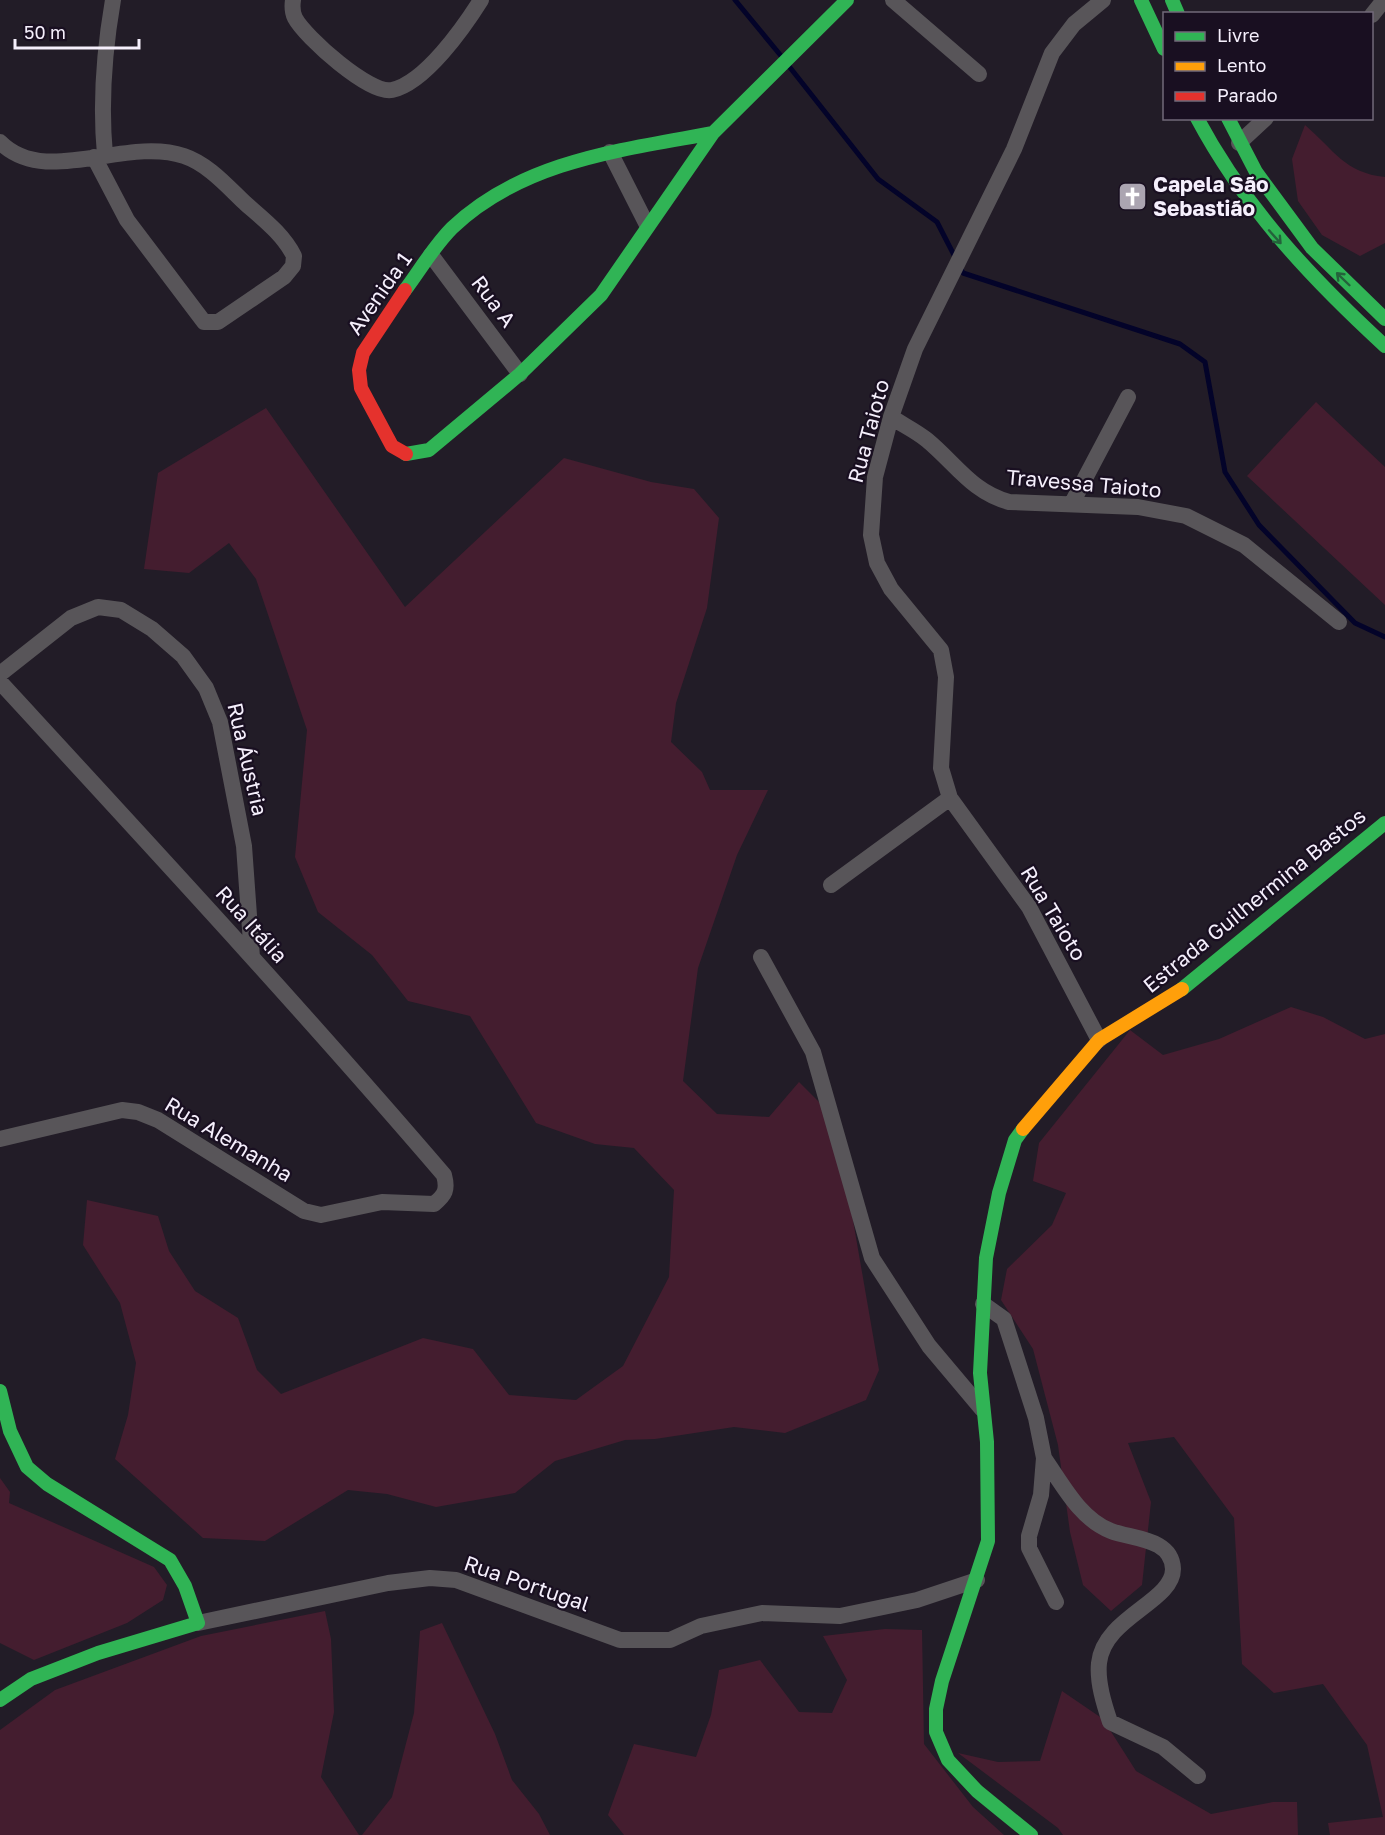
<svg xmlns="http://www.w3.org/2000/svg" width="1385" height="1835" font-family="'Golos Text',sans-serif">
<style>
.green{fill:#441d2f}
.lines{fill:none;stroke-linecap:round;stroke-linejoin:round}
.stream{stroke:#030329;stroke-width:5}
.street{stroke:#585559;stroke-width:16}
.fast{stroke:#30b455;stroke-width:14}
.slow{stroke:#ff9f0a;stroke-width:14}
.jam{stroke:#e5322d;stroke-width:14}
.oneway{stroke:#24623b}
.labels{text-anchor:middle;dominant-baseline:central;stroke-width:4.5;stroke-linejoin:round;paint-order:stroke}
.poi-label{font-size:21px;font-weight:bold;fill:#f5effc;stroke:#190f21;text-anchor:start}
.street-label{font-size:21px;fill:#f5effc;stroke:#190f21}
</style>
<rect width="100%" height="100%" fill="#221c27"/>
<!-- green -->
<path class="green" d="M1305,125C1334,150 1345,173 1385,177V243L1360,256L1322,235L1298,201L1292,159Z
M1316,402L1385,467V605L1247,476Z
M266,408L405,607L564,458L651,482L694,489L719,518L707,608L676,703L671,742L702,772L710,790H768L737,855L698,968L683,1081L717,1114L769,1117L799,1082L827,1110L850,1203L879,1370L866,1400L785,1433L734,1427L655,1439L625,1440L555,1461L515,1493L436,1507L387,1494L348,1490L265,1541L203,1538L115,1459L128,1415L136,1363L120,1303L83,1245L87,1200L158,1216L169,1251L195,1291L238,1318L257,1370L281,1394L423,1338L473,1349L509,1395L576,1400L623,1366L669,1277L674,1190L634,1148L595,1144L536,1123L470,1016L408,1001L372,955L318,912L295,857L307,730L256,579L229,543L189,573L144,569L158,473Z
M1291,1007L1323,1017L1365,1039L1385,1034V1835H1330L1328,1823L1383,1817L1367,1745L1323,1684L1274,1693L1242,1664L1234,1518L1174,1437L1128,1443L1151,1502L1142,1585L1111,1611L1083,1585L1070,1532L1058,1445L1033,1349L1001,1300L1007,1269L1052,1225L1066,1193L1033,1181L1039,1143L1130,1030L1163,1055L1219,1039Z
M0,1478L10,1492L9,1503L154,1567L167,1585L163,1600L127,1623L34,1660L0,1643Z
M325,1611L331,1639L334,1712L321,1777L359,1835H0V1730L55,1690L201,1636Z
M442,1623L495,1734L512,1780L539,1814L550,1835H362L392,1797L414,1713L420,1631Z
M885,1629L922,1630L924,1744L973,1807L1004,1835H624L608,1815L634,1744L696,1757L711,1715L719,1670L760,1660L799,1712L832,1713L847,1680L823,1636Z
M1062,1691L1103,1719L1136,1771L1211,1814L1273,1802H1297L1298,1835H1063L1058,1828L958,1753L998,1762L1040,1761Z"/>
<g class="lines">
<!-- stream -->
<path class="stream" d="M735,0L782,57
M788,65L878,179L937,222L956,259
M960,267L963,273L1180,344L1205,362L1225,472L1259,525L1355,623L1385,637"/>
<!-- street -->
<path class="street" d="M293,0C292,7 292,12 295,18C305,37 370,95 392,90C425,83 464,27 481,0
M893,0L979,74
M1372,15L1384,0
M0,142C45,188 125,136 184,156C208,164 227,186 245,203C263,219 283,234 294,256L293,266L284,277L218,322H204L127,220L94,157
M1239,143L1266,118
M610,152L647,225
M105,155C100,102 104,52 113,0
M431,255L520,374
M891,417C903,425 916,431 927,440C956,464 972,492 1009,502L1138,507L1186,516L1244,545L1339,622
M1072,503L1128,397
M0,674L71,618L98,607L121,610L152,629L183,656L206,688L220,722L244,846L252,957
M0,682C150,845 300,1007 444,1175C448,1190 445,1195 434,1204L382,1202L321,1215L304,1211L158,1120L138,1112L122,1110L0,1139
M831,885L950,798
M761,957L813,1052L872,1258L929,1346L982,1409
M1099,1040L1029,907L950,798L941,768L946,677L941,650L891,589L877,563L871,535L875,477L891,417L915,349L1014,149L1052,53L1074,24L1103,0
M983,1304L1004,1319L1036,1418L1044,1458L1041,1495L1029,1536V1548L1056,1602
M1044,1458C1063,1485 1080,1519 1111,1531C1132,1539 1172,1538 1173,1569C1173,1602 1104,1617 1099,1663C1097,1682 1104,1704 1110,1722L1163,1747L1198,1776
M198,1623L388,1583L430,1578L456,1580L620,1640H670L701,1626L762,1613L840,1616L917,1600L977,1580"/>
<!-- fast -->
<path class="fast" d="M1141,0L1164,49
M1172,0L1178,14
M1197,118C1245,208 1311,278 1385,346
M1228,118L1256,172L1312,248L1385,319
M405,290C420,270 434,246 452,228C522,161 621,150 713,133
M406,454L429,450L520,374L601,295L713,133L847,0
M1182,989L1385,823
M1023,1129L1015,1140L999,1193L986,1258L980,1373L987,1442L988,1541L942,1681L936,1709V1732L948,1760L977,1791L1031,1835
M0,1391L10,1431L27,1467L47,1484L170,1560L185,1586L198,1623L98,1653L31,1679L0,1700"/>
<!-- slow -->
<path class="slow" d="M1023,1129L1099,1040L1182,989"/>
<!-- jam -->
<path class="jam" d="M405,290L363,353L359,370L361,388L392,446L406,454"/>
</g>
<!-- one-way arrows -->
<defs><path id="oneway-shaft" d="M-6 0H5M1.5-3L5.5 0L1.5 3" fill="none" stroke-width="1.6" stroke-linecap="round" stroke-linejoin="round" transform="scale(1.5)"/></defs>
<g class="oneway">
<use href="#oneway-shaft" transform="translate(1275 237) rotate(48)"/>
<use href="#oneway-shaft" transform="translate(1343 279) rotate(-136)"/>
</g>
<!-- icons -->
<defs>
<symbol id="church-square" viewBox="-11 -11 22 22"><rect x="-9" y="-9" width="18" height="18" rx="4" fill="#aba5b1" stroke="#190f21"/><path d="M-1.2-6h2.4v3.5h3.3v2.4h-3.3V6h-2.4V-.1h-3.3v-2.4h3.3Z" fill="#fff"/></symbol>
</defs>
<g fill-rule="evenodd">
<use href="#church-square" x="1116" y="180" width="33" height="33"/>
</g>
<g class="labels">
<!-- poi labels -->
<g class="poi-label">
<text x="1153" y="184">Capela São<tspan x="1153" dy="24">Sebastião</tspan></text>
</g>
<!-- street labels -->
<g class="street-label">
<text transform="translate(379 293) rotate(-55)">Avenida 1</text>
<text transform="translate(494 301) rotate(53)">Rua A</text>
<text transform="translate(868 431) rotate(-75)">Rua Taioto</text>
<text transform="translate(1084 483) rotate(5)">Travessa Taioto</text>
<text transform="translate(248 759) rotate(77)">Rua Áustria</text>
<text transform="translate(1254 900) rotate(-39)">Estrada Guilhermina Bastos</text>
<text transform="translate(1054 913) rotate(59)">Rua Taioto</text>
<text transform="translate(252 924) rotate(48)">Rua Itália</text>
<text transform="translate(229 1139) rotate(31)">Rua Alemanha</text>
<text transform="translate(527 1583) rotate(19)">Rua Portugal</text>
</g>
</g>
<!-- legend -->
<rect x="1163" y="12" width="210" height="108" fill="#190f21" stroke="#716979" stroke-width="1.5"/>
<rect x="1175" y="32" width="30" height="9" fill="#30b455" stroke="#716979" stroke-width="1.5"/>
<text x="1217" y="42" font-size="18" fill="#f5effc">Livre</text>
<rect x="1175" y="62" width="30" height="9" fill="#ff9f0a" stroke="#716979" stroke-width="1.5"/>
<text x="1217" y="72" font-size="18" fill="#f5effc">Lento</text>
<rect x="1175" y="92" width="30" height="9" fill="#e5322d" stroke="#716979" stroke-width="1.5"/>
<text x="1217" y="102" font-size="18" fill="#f5effc">Parado</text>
<!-- scale -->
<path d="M15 39v9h124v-9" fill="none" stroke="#f5effc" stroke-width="3"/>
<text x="24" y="39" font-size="18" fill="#f5effc" stroke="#190f21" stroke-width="4.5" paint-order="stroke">50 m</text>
</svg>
